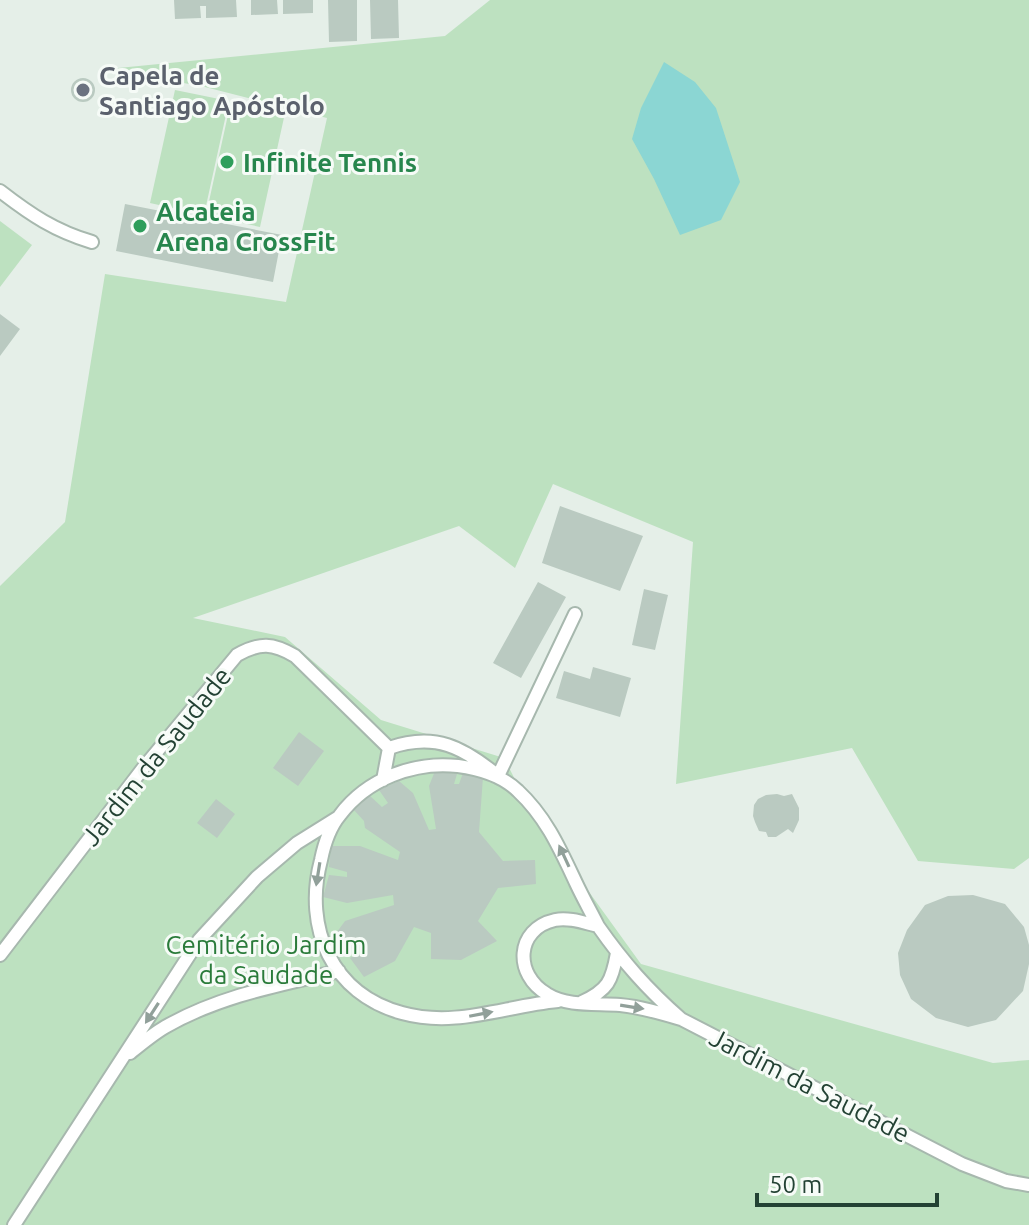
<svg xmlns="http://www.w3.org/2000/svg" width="1029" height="1225" font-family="Ubuntu,sans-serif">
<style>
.green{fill:#bde1c0}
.water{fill:#8bd6d3}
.building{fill:#bacac1}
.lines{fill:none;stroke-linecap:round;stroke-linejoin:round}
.lane-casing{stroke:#a7b8ae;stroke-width:16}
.lane{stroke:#fff;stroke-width:12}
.oneway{fill:#91a09a}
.worship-dot{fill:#6b7280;stroke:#f6fbf7;stroke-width:3}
.leisure-dot{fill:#2e9e5b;stroke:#f6fbf7;stroke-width:3}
.labels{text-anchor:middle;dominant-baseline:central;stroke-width:6;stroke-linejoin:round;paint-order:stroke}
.worship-label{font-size:26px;font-weight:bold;fill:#5b616d;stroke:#f6fbf7;text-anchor:start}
.leisure-label{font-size:26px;font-weight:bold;fill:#27864d;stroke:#f6fbf7;text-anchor:start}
.street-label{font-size:26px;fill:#234234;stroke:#f6fbf7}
.park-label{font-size:26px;fill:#2a7b3a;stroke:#f6fbf7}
</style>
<rect width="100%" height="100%" fill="#e5efe8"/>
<!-- green -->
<path class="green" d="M490,0H1029V858L1014,869L918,861L852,748L676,784L693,542L553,484L515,568L459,526L193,618L285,637L381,720L504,758L532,813L641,964L993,1063L1029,1060V1225H0V586L65,522L105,274L286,302L327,118L205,87L108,69L445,36Z
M175,90L229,101L204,215L150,203Z
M231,101L285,113L260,227L206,215Z
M0,221L32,245L0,287Z"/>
<!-- water -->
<path class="water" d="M664,62L695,82L716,108L740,182L721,220L680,235L654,179L632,139L641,108Z"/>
<!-- building -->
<path class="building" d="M174,0H236L237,17L206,18V6H200L201,18L175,19Z
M251,0H277L278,14L251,15Z
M283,0H313V13L283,14Z
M328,0H357V41L329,42Z
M370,0H398L399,38L371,39Z
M71 90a12 12 0 1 1 24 0a12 12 0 1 1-24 0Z
M125,204L282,235L273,282L116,251Z
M0,314L20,329L0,356Z
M560,506L643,536L620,591L542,563Z
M538,582L566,597L521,678L493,663Z
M644,589L668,595L655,650L632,645Z
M593,667L631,678L620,717L556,698L564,671L590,679Z
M299,732L324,751L298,786L273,768Z
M435,771L457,774L454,784H459L463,773L483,777L479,832L503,861L535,860L536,884L498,888L478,921L497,941L461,960L431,959V933L414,927L395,961L364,977L350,958L364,950L359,945L345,952L334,936L345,921L394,905L393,895L347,903L323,897L329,875L347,877V872L329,867L331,846H360L398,860L400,852L365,828L364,821L353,809L369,795L382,807L388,803L379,790L399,781L413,793L429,830L436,829L429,786Z
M777,794L784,796L792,794L799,808V820L793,833L788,829L776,837H768L766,832L759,831L755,822L753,816L754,805L758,799L766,795Z
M216,799L235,814L217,838L197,823Z
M973,895L1005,904L1024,927L1029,945V964L1023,991L996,1020L968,1027L936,1018L911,999L900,975L898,953L907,930L925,905L948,896Z"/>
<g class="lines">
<defs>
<path id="lane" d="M0,191C31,215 55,231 92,242
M389,748C435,732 463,747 498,776L575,614
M383,780L389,748
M0,955L144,767L237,655C260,642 273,643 295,656L389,748
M558,1001C504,1006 456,1028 402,1013C332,994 303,928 321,860C324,845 330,827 340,815C367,779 414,761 458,766C480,769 502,775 518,791C546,817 560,849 576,883C583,898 591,912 598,926
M582,1002C608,990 612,981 617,953
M681,1019C647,989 624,963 598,926C585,923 569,917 555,920C515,929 514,975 547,994C568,1007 596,1003 620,1005C641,1007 661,1013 681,1019L962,1164L1006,1181L1029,1185
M130,1053C141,1044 153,1034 165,1027C219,996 279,985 339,971
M14,1225L199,940L257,877L297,843L337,818"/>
</defs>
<!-- lane casing -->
<use href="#lane" class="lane-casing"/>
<!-- lane -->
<use href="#lane" class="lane"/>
</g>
<!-- one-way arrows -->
<defs><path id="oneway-solid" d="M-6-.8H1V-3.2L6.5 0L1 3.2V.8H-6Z" transform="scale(2)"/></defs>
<g class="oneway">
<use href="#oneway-solid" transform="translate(564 856) rotate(-115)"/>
<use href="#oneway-solid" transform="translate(318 874) rotate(99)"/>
<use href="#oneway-solid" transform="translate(632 1007) rotate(9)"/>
<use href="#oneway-solid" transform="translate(152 1013) rotate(123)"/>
<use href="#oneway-solid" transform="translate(481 1014) rotate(-11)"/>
</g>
<!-- markers -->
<circle class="worship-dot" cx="83" cy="90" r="8"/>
<g class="leisure-dot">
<circle cx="227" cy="162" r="8"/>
<circle cx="140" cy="226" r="8"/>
</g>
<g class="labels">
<!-- worship labels -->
<g class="worship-label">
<text x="99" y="75">Capela de<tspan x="99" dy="30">Santiago Apóstolo</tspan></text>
</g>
<!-- leisure labels -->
<g class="leisure-label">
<text x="243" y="162">Infinite Tennis</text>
<text x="156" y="211">Alcateia<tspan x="156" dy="30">Arena CrossFit</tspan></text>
</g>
<!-- street labels -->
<g class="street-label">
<text transform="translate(156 756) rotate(-51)">Jardim da Saudade</text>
<text transform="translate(810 1085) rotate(27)">Jardim da Saudade</text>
</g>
<!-- park labels -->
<g class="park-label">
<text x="266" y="944">Cemitério Jardim<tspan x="266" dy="30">da Saudade</tspan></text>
</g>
</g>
<!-- scale -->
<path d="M757 1193v12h180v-12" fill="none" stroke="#234234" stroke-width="4"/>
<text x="769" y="1193" font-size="24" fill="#234234" stroke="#f6fbf7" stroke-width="6" paint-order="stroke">50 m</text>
</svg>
